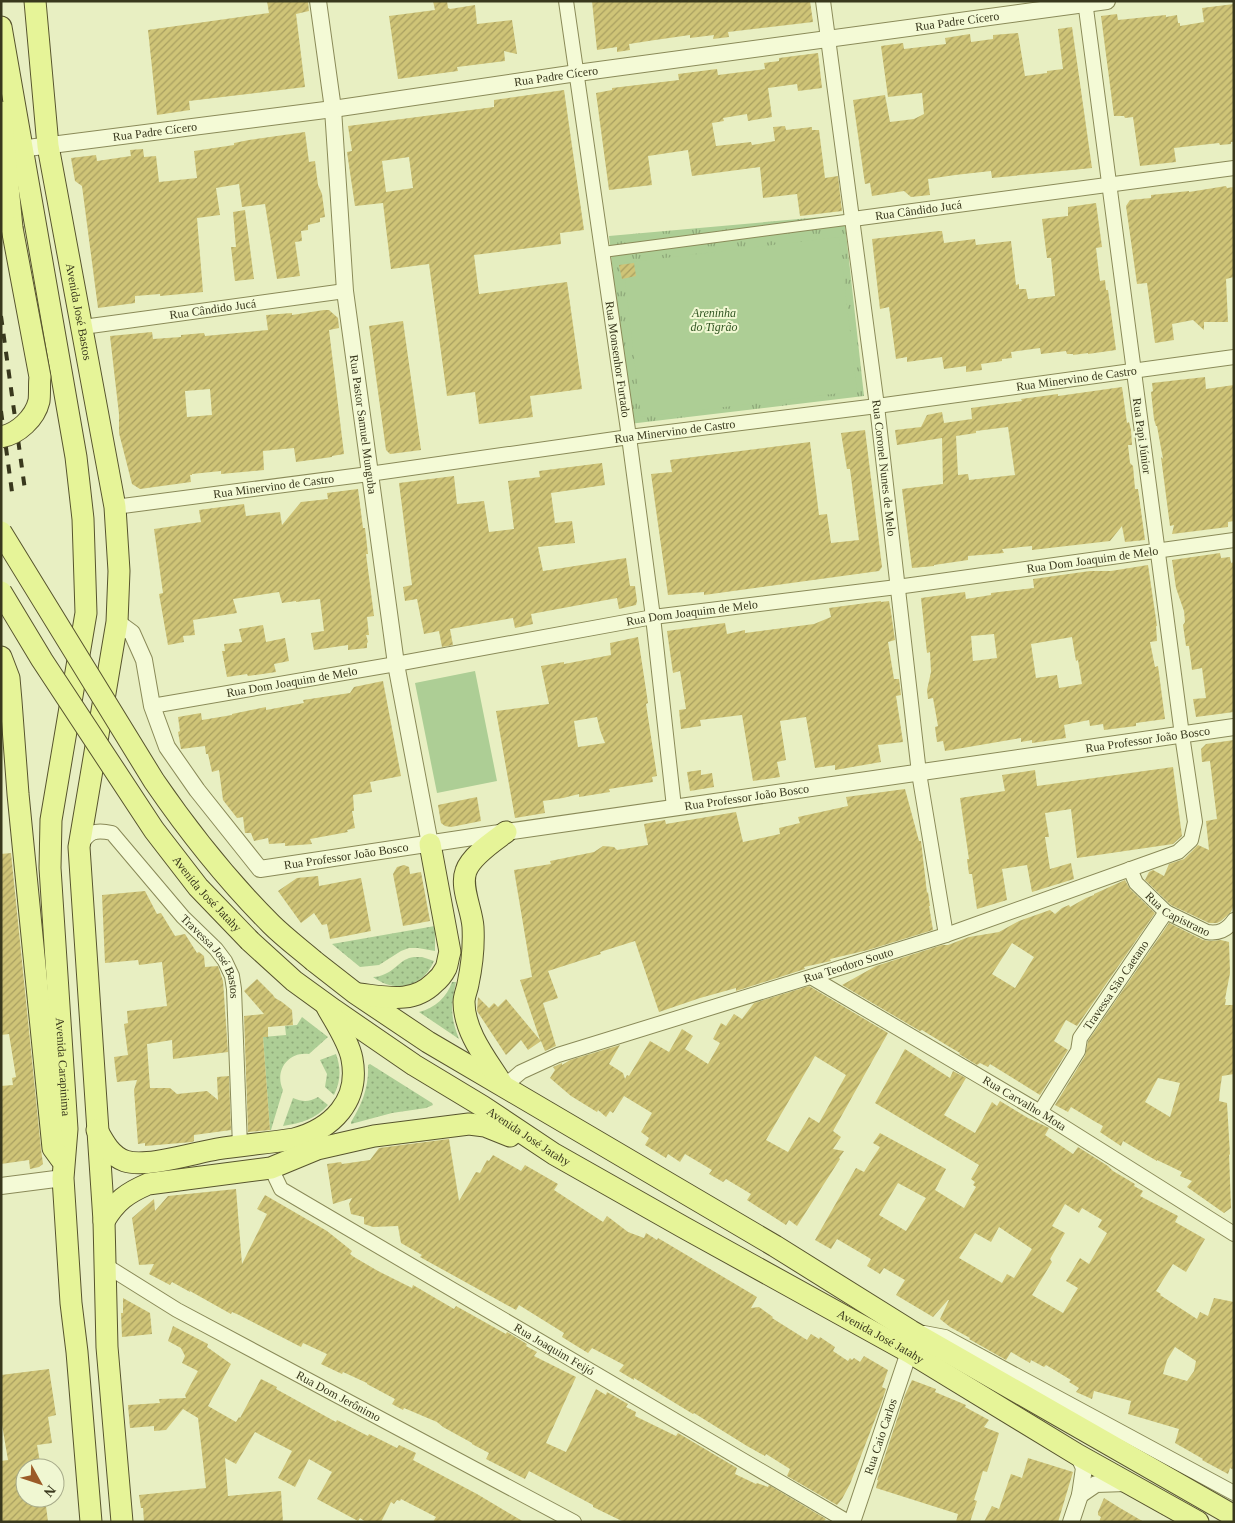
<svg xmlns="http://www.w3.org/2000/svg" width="1235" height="1523" font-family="Georgia,serif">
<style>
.grass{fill:url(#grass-dots)}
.park{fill:url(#park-tufts)}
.pitch{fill:#adce95}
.building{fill:url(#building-hatch);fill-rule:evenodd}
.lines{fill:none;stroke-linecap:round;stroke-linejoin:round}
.pedestrian-casing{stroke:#8a8a58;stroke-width:12}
.minor-casing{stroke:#8a8a58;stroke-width:16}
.tertiary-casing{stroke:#8a8a58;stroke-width:18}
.primary-casing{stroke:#57542d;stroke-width:23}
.pedestrian{stroke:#f4fad6;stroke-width:10}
.minor{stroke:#f4fad6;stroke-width:14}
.tertiary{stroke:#f4fad6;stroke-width:16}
.primary{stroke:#e6f498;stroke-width:21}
.rail{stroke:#39381d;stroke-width:4;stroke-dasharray:9 9;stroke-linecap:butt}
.primary-bridge-casing{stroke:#57542d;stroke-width:23;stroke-linecap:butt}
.primary-bridge{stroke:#e6f498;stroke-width:21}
.labels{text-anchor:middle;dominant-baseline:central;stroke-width:4;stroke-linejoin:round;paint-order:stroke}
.street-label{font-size:12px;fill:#39381d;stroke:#f0f7d2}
.park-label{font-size:12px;font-style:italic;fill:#325623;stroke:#f0f7d2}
</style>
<defs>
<pattern id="grass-dots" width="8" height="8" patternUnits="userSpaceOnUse" patternTransform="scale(1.25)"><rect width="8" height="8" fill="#adce95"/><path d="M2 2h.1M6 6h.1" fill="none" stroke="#8ea879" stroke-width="1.8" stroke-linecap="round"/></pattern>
<pattern id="park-tufts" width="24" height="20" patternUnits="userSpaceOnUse" patternTransform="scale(1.25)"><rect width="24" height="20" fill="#adce95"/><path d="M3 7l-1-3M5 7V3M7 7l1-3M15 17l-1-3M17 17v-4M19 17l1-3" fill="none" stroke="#8ea879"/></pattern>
<pattern id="building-hatch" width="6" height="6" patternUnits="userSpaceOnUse" patternTransform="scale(1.25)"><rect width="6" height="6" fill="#cfc477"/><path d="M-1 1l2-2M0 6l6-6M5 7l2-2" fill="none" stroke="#a9a061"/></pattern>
</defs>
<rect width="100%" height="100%" fill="#e8efc2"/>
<!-- grass -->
<path class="grass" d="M435,926V951L418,948H409L401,951L379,965L360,967L332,944Z
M414,957H422L434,961C423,987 396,994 373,977C377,977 381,976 385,974C397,969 400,959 414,957Z
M452,982H456C451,1006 450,1016 459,1039L419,1012C435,1008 447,997 452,982Z
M302,1017L328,1037L309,1054C288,1051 274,1071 283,1090L271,1130H270L263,1037L286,1035L285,1026L297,1025Z
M336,1054C341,1068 341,1081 334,1095L325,1087L327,1074L320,1060Z
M370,1064L432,1103L433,1105L426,1108L392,1113L351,1124V1122C362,1104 369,1087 368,1065Z
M318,1097L328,1105C316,1119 301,1123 283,1126L293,1098C303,1102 309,1102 318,1097Z"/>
<!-- park -->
<path class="park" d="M844,215L864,396L629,424L609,236Z"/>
<!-- pitch -->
<path class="pitch" d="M839,237L857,391L641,417L623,263Z
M475,671L497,781L437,793L415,683Z"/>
<!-- building -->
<path class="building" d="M267,1H308L309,11L296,14L305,87L189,101L190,110L157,115L148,30L269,13Z
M433,1H447L448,8L450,9L475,5L477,24L512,20L517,54L504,51L505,61L457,67L458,71L398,79L389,16L435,10Z
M592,1H810L813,22L728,32L729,37L713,39L714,35L690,38V35L655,40L629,44L630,50L617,52V47L597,50Z
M1234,4V142H1231V144L1220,145L1219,143L1174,148L1176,162L1140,166L1133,117L1125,118L1124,116H1114L1101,16L1117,14L1118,20L1166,15V17L1177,15L1178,23H1180V26L1204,22L1202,8Z
M1072,27L1092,168L992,178L991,171L955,175L928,179L930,195L911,197L904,191L872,196L870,183L865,184L853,100L885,95L890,122L914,119L924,114L922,93L888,97L881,46L903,43L904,49L946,44L945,38L970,34L971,42L993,39V35L1018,33L1025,76L1047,73V71L1063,69L1058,29Z
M818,53L822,88L798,91L797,84L768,88L772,117L748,121L747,114L723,118L724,121L712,123L716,146L751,142L752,145L775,141L773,127L785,126L786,130L812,127V130H819L825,178L838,176L842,211L800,216L797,194L763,198L760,167L692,176L688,150L648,156L652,185L609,190L596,93L612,90V88L679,80L678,74L717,69L718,75L765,69L764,63L779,61V58Z
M564,90L584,230L560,233L561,244L474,255L479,294L567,282L582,389L530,396L533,417L479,424L475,392L447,396L429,264L391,269L383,203L355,206L347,152L352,151L348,126L494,107V100ZM409,157L413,188L386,192L382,161Z
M305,132L309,162L315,161L318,185L322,194L325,217L320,218V222L308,225V230L301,231L302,241L295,242L300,276L277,279L265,204L242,207L239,184L216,188L220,215L197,218L203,292L160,296V294L135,296V303L98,308L82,186L75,181L71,158L96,155L97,161L131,156L130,150L143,149L144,157L156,156L159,182L197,178L194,151L234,145V143L249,140Z
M1226,186L1227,188L1234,187V277L1226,279L1228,322H1204V330L1193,320L1172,324L1174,340L1155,343L1147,283L1137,284L1126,206L1130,200L1151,198V195L1189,191V192Z
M1096,203L1102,247L1096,248L1100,281L1105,280L1106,290H1108L1116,350L1088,354V353L1073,355V354H1067L1066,351L1041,354L1040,348L1011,352L1012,358L1002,359V361L981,364L982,370L966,372V366L944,369L942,357L907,362V357L896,359L889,307L880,309L872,239L939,231H942L944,243L975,239L976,245L1011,241L1016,285L1019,284V289H1026L1028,299L1055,296L1051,258H1047L1042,219L1068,216V207Z
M245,210L254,279L235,281L231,247H236L233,212Z
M634,263L636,276L622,279L619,265Z
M324,310H329L338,318L339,328L329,330L344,454L332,456V457L296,462L294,448L263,451L264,470L221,474V471L192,474V475H190L191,482L140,489L132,484L119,433V414L110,336L152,332L153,339L181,337V335L204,333L205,336L268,330L266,315L292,313V315ZM210,389L212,415L187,417L185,391Z
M403,321L421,450L390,454L386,450L369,326Z
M1205,377L1206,389L1234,385V521L1228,522V527L1172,534L1174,525L1170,526L1161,457L1163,459L1157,426H1156L1154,419L1151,392L1153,391L1152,383Z
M1122,387L1127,423L1129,422L1131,430L1132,445H1128L1130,463L1133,466L1135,489H1138L1145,540L1125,542L1122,526L1110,541L1032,550V546L1002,549L1004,553L968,556V560L934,565V566L912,568L902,489L943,484L942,438L897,445L895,430L921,427L927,415L942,412L944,423L972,419L971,408L1022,401L1021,399L1058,394V396ZM1008,427L1015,475L969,480L968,474L958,475L956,436L976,433V431Z
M865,430L882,567L879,571L704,595V592L668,595L651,474L672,472L670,460L810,442L819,515L827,514L831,543L859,540L850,469H847L841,433Z
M602,463L605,485L551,493L555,523L572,521L575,543L538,547L543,571L626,558L630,586H635L637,601L636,605L619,609L617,598L531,614L533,624L515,628L513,618L450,629L453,645L442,647L439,631L424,634L417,599L405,601L403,587L412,585L399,483L454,476L457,504L484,501L489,532L514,529L508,481L540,477L539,471Z
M358,489L363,528H365L368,554H366L374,616L367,617L369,635H366L368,642L367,643V648L348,650V645L314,650L311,633L324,631L320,599L296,602V601L282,603L279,592L233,599L237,613L193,620L195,635L183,636L184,642L168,645L159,594L163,593L154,529L201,522L199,510L244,504L246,516L280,512L282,525L301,502L328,499L327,493Z
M1220,553L1221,558L1230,557L1231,563L1234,562V712L1196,717L1193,699L1206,698L1202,668L1192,670L1189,646H1186L1183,625L1185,622L1184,611L1176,588L1172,560Z
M1148,565L1157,626H1156L1157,641L1150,642L1155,667L1158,666L1165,719L1136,723V726L1104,730L1103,724L1090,726L1089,720L1064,725L1066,738L1032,743V740L1021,742V738L945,751L943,741L937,742L935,727L938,726L933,698L928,699L927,690L931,672L930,652L927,653L921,598L965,592L966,599L991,595V593L1034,588L1033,579L1090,571H1111ZM994,634L997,658L973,661L971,636ZM1072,637L1076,661L1078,660L1082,684L1059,688L1057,675L1036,678L1031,644Z
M881,601V602L889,601L891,612L895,640L888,642L894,679H899L901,695L896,696L903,742L878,745L881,762L835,770V765L815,768L806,717L780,721L786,760L777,762L780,777L753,781L742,715L700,720L701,726L681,729L679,710L686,709L680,671L673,673L667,631L725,623L727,634L745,630V633L814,624L831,617L829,608Z
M263,625L266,642L285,638L289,661L274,664L276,672L248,676L247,674L227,677L222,651H225L224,644L242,642L239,629Z
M638,637L648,703L646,704L657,776L652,777L653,782L609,789L610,792L579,797V794L563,798L543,801L545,813L515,818L496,711L549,704L541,666L564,662V664L611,655L610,643ZM597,717L600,730L605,743L578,747L574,721Z
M383,681L401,776L370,782L372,792L353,795L354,811H352L355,828L347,830L348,832L310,839L312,844L285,846V843L269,844L268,838L254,841L251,833H245L243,817L237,818L223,800L219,770L212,772L208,754H206L205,746L181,749L178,732L180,731L178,717L201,713L202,720L232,715V714L266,707V710L304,703L303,700L350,693L354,687Z
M1234,740V905L1231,912L1221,921L1217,923H1209L1171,905L1145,880L1149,872L1153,870L1164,876L1169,864L1184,859L1198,845L1209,850L1206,821L1217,819L1210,761L1202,762L1201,749L1206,744Z
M1173,767L1182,836L1173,844L1077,858L1071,809L1045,813L1049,837H1045L1050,869L1071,863L1074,879L1032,892L1027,865L1002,869L1007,900L977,909L972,874H969L967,859H969L960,798L1005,791L1002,775L1035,770L1037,786Z
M701,770V775L712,773L714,787L690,791L687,772Z
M905,789L919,841H921L927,893L928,892L930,906H929L933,930L868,950L830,959L831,961L804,967L805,969L736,991V988L700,998L659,1012L635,941L600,952L601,954L548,971L558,998L543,1003L556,1046L545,1051L541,1041L528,1050L521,1040L506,1055L477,1011L478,997L489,1008L494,1003L498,1007L506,999L540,1040L520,980L532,977L514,870L551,864L550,861L594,852L603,846L614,847L617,850L648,845L644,824L665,820L666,824L736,812L743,842L780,834L779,828L800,823L798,817L848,806L846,797Z
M477,797L481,821L451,827L445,826L441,823L438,805Z
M11,853L41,1149L43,1164L39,1167L30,1169L29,1160L1,1164V1086L13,1085L12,1078L16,1077L9,1034L1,1035V854Z
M404,865L409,867L410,874L421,872L430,921L403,926L393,874L397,867Z
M318,876L319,886L361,878L371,931L330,939L327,924L322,925L314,913L301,923L278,891L297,878Z
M1125,880L1130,889L1155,913L1077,1026L1066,1020L1054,1041L1068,1050L1040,1095L990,1064L988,1067L980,1063L977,1065L959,1054L960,1053L948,1046L922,1030L920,1031L842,985L876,966L942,945H948L969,937L999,932L1019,921L1050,910L1055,914L1062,908L1069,905L1070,907L1086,898L1094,895V894ZM1012,943L1034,957L1015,988L992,974Z
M145,891L157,914L161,913L175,936L185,934L197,953L199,952L204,956L205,967L218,966L223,981L228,1052L173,1059L172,1040L147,1044L150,1088H170L177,1094L207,1091L218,1100L217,1077L229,1076L231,1130L194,1135V1141L192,1142L145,1146V1143L138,1144L134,1090L137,1080L117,1082L114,1057L128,1055L124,1024L128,1023L127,1011L167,1006L162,962L139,965L138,960L105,963L102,895Z
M1169,923L1203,940L1211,941L1221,940L1229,942L1230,973L1225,999H1226L1225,1005H1234V1074L1222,1076L1220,1090L1219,1101L1227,1103L1230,1155L1229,1154L1231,1208L1224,1213L1187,1187L1192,1181L1180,1176L1182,1172L1157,1160V1161L1123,1141L1121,1146L1100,1132L1103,1126L1094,1121L1071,1107L1068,1112L1055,1105L1085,1056L1088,1041ZM1158,1078L1180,1083L1170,1117L1145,1102Z
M257,979L273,995L275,998L282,1002L292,1010L293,1025L268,1027V1037H263L270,1130L248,1132L244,1016L264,1014L244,991Z
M809,986L888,1033L833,1131L841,1137L833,1149L844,1151L839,1158L840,1159L797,1226L789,1220L786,1225L747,1200L751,1194L726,1179L723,1182L709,1174L712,1170L685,1154L680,1162L668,1154L666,1158L645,1145L649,1138L641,1132L652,1113L624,1096L613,1113L610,1111L606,1117L598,1110L597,1112L571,1096L550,1078L555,1070L553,1067L562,1063V1065L570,1060L620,1045L609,1064L623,1073L625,1079L627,1075L629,1076L650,1041L669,1052L682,1029L693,1036L685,1049L708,1064L720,1043L713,1039L721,1023L726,1026L734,1014L742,1019L754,1003ZM815,1056L846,1075L819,1123L809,1117L788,1152L766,1140Z
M905,1049L950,1078L953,1071L966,1078L944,1115L975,1133L992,1102L997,1106L1000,1101L1028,1118L1045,1126L1049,1128L1045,1135L1073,1154L1078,1147L1108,1166L1113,1171L1135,1184L1134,1186L1143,1191L1140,1196L1178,1216L1175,1222L1205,1239L1186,1272L1173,1264L1156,1291L1161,1294L1160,1295L1197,1319L1200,1312L1208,1316L1214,1298L1234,1302V1470L1230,1468L1228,1474L1202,1460L1203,1459L1175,1443L1179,1429L1128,1414L1131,1401L1094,1391L1092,1399L1076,1392L1079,1388L1069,1382L1071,1380L1046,1365L1044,1367L1031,1360L1030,1363L1011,1352L1006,1360L969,1339L970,1338L950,1327L940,1319L949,1300H948L933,1317L896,1295L905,1280L884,1268L880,1274L867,1266L871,1259L837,1239L831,1249L815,1240L856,1168L864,1172L880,1147L873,1143L880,1133L946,1169L935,1190L964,1208L976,1187L973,1185L975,1182L971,1179L979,1165L875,1103ZM898,1183L926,1198L906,1231L879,1215ZM1065,1204L1079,1213L1082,1208L1102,1220L1098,1227L1107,1233L1089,1264L1080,1258L1066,1281L1078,1288L1063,1313L1032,1295L1052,1262L1050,1259L1065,1233L1052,1226ZM999,1227L1032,1249L1014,1278L1007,1274L1002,1283L959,1258L975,1233L991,1242ZM1175,1347L1196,1361L1194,1371L1187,1381L1163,1374L1167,1360Z
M449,1139L459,1201L476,1172L480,1173L487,1160L489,1161L493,1155L521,1171L525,1165L558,1184L554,1190L603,1222L607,1216L628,1232L644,1238L646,1233L657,1240L658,1238L757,1297L751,1308L759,1307L773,1317L772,1318L807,1340L811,1334L819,1339L820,1337L835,1347L833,1351L848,1361L850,1358L852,1360L854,1358L860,1362L864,1356L888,1370L882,1387L886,1389L881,1404L850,1484L842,1499L837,1505L787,1476L790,1469L766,1454L765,1456L747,1446L694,1413L693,1414L634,1378V1380L619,1371L624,1365L592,1348L588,1353L562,1337L564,1333L519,1305L516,1310L420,1257L422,1255L401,1243L398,1226L373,1227L364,1224V1217L351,1214L349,1204L352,1198L333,1204L327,1164L341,1162L342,1164L370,1160L379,1148Z
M236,1189L242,1264L267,1214L257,1209L265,1195L327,1231L352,1251L350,1254L354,1257L378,1271L412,1288L413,1285L454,1309L456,1306L506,1334L507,1332L527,1344L526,1346L537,1352L534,1356L576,1377L546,1443L566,1452L596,1389L606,1395L607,1392L628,1404L626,1407L636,1412L635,1416L676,1436L678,1433L737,1468L735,1474L756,1484L757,1483L768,1487L769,1485L826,1519L823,1522H624L593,1507V1505L529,1471L525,1479L486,1459L489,1453L472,1444V1443L443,1427L437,1422L404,1408L403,1410L392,1404L395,1399L367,1384V1383L343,1372L342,1374L321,1364L327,1354L303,1343L301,1347L239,1315L232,1312L231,1314L190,1291V1292L172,1282L170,1285L149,1274L154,1264L139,1265L132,1218L154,1199L155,1211L168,1196Z
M123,1298L150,1313L152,1334L122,1337L121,1313H123Z
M173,1326L208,1344L207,1347L231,1364L208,1406L236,1422L239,1417L240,1418L261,1379L277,1387L276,1389L336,1422L337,1420L368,1436L369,1434L397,1448L399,1445L416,1453L413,1460L477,1494L524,1522H433L436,1517L401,1499L400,1501L397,1500L394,1504L391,1502L381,1522H366L360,1518L358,1521L317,1499L332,1472L309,1459L295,1487L278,1478L292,1451L255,1432L236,1464L225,1458L228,1496L281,1491L283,1522H144L143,1508H141L139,1495L206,1488L198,1418L183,1409L166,1430L154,1431V1426L130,1428L128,1405L160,1403L159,1399L186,1398L185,1395L198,1371L182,1363L185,1356L181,1348L168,1341Z
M49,1369L56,1415L48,1417L52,1443L37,1445L41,1468H25V1498H45L48,1522H1V1461L8,1460L1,1419V1375Z
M912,1380L936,1389L935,1392L966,1405L965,1407L989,1420L984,1427L999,1433L987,1472L983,1471L974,1500L977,1501L970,1522H956L958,1514L876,1488L878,1480H877L905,1395Z
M1028,1458L1073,1472L1058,1522H984L992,1506L999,1509L1011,1474L1022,1478Z
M1104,1498L1120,1508L1144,1522H1099L1101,1517L1098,1515V1512Z"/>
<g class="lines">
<defs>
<path id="pedestrian" d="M603,252L853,219"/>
<g id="minor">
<path id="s1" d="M566,1L629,437L653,617L674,807"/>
<path id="s2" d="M823,1L877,406L919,773L946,935"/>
<path id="s3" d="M853,219L1234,168"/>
<path id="s4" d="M83,327L345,291"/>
<path id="s5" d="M115,507L369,474L629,437L877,406L1234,357"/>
<path id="s6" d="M152,706L396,664L653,617L897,587L1234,540"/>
<path id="s7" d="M80,846C89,832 94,829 112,833L183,917L216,949L225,961L232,976L234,989L240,1146"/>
<path id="s8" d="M1130,869L1136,883L1166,912L1207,932C1219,934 1227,930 1234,920"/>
<path id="s9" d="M811,977L1040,1112L1234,1234"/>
<path id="s10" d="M503,1087L521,1072L558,1055L946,935L1178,852L1191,840L1195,822L1182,735L1085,1"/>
<path id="s11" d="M1040,1112L1078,1051L1080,1038L1166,912"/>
<path id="s12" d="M271,1168L281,1189L848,1522"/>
<path id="s13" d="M105,1265L177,1310L574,1522"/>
<path d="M924,1333L945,1337L1234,1493"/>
</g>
<g id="tertiary">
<path id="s14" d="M318,1L333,109L345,291L396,664L430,844"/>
<path id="s15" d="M12,150L333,109L577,73L1107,1"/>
<path id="s16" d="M117,622L132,633L144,660L152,706L167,747L197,790L260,869L506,832L1234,727"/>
<path d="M1,1186L63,1178"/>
<path d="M1080,1495L1096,1484L1126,1483"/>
<path id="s17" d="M852,1522L909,1352"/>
<path d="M1071,1522L1080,1495L1084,1468L1078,1455"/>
</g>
<g id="primary">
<path id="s18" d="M35,1L48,146L115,507L119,571L117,622L79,847L104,1221L107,1347L122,1522"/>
<path id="s19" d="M1,27L76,457L83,519L86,613L51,820L50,868L67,1129L63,1178L71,1303L77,1352L91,1522"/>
<path d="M1,112L12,228"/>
<path d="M1,657L9,678L11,701L18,794L53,1148L61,1159"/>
<path id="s20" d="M250,941L294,981L334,1010L414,1065L482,1106L554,1154L683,1227L909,1352L1078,1455L1198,1522"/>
<path d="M314,961L355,993L428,1042L775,1246L911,1331L1234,1516"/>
<path d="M359,994C386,997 413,1004 434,983C439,979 443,974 446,968C448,963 448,957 450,952L430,844"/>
<path d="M502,1084C487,1060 464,1032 464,1002C464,996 467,990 468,984C472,965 474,946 473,927C472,910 460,887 466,871C471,856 494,841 506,832"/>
<path d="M97,1130C104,1143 111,1156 125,1161C146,1168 194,1153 217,1149C242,1145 268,1143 294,1139C332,1129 360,1101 352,1059C349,1042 335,1022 327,1007"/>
<path d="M104,1221C116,1201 127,1193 148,1184L271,1168L317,1149L374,1136L469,1124L485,1126L510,1136"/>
</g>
</defs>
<!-- pedestrian casing -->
<use href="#pedestrian" class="pedestrian-casing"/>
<!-- minor casing -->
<use href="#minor" class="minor-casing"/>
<!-- tertiary casing -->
<use href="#tertiary" class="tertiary-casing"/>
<!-- primary casing -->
<use href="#primary" class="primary-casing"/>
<!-- pedestrian -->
<use href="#pedestrian" class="pedestrian"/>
<!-- minor -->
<use href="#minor" class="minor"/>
<!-- tertiary -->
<use href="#tertiary" class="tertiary"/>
<!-- primary -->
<use href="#primary" class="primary"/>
<!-- rail -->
<path class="rail" d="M1,316L25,490
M1,411L12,492"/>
<defs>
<g id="primary-bridge">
<path d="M1,437C18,434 35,418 39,401C40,393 39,384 40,377L12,228"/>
<path d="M1,532L154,781C189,832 227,880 271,924C284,937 300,949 314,961"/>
<path id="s21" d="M1,592L42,660L154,830L198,887L250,941"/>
</g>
</defs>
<!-- primary-bridge casing -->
<use href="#primary-bridge" class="primary-bridge-casing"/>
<!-- primary-bridge -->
<use href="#primary-bridge" class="primary-bridge"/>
</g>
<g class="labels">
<!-- street labels -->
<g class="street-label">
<text stroke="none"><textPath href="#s15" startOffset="954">Rua Padre Cícero</textPath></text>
<text stroke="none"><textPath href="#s15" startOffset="549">Rua Padre Cícero</textPath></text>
<text stroke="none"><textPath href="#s15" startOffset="144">Rua Padre Cícero</textPath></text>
<text stroke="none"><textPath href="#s3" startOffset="66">Rua Cândido Jucá</textPath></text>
<text stroke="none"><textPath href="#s4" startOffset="131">Rua Cândido Jucá</textPath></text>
<text stroke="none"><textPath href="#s18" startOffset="314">Avenida José Bastos</textPath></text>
<text stroke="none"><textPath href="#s1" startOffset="362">Rua Monsenhor Furtado</textPath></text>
<text stroke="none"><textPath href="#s5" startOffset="970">Rua Minervino de Castro</textPath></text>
<text stroke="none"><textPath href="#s14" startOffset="426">Rua Pastor Samuel Munguba</textPath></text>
<text stroke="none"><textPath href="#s5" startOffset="565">Rua Minervino de Castro</textPath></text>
<text transform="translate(1142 436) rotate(82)">Rua Papi Júnior</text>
<text stroke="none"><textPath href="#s2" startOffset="471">Rua Coronel Nunes de Melo</textPath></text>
<text stroke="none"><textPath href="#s5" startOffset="160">Rua Minervino de Castro</textPath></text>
<text stroke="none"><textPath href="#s6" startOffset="952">Rua Dom Joaquim de Melo</textPath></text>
<text stroke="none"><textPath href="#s6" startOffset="548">Rua Dom Joaquim de Melo</textPath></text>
<text stroke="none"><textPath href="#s6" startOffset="142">Rua Dom Joaquim de Melo</textPath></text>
<text stroke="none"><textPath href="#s16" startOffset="1189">Rua Professor João Bosco</textPath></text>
<text stroke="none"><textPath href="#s16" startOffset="784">Rua Professor João Bosco</textPath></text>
<text stroke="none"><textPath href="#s16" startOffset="379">Rua Professor João Bosco</textPath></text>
<text stroke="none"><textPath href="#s21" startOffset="366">Avenida José Jatahy</textPath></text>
<text stroke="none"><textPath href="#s8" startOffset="68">Rua Capistrano</textPath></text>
<text stroke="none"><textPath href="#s7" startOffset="198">Travessa José Bastos</textPath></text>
<text stroke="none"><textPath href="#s10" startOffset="368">Rua Teodoro Souto</textPath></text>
<text stroke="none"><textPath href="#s11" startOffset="149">Travessa São Caetano</textPath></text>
<text stroke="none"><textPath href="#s19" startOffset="1050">Avenida Carapinima</textPath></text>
<text stroke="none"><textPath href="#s9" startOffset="248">Rua Carvalho Mota</textPath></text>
<text stroke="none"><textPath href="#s20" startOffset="341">Avenida José Jatahy</textPath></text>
<text stroke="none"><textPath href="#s20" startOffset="746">Avenida José Jatahy</textPath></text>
<text stroke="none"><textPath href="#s12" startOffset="340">Rua Joaquim Feijó</textPath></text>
<text stroke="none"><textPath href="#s13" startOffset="268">Rua Dom Jerônimo</textPath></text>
<text stroke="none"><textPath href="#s17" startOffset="90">Rua Caio Carlos</textPath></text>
</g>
<!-- park labels -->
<g class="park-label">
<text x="714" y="313">Areninha<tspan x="714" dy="14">do Tigrão</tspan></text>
</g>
</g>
<!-- border -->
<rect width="1235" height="1523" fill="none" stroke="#39381d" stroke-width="5"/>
<!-- north arrow -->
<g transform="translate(40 1483) rotate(130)"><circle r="24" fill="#f0f7d2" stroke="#a7ab8a"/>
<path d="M0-4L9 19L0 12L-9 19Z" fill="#9b5b27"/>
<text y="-8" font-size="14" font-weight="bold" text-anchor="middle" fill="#39381d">N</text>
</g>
</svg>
